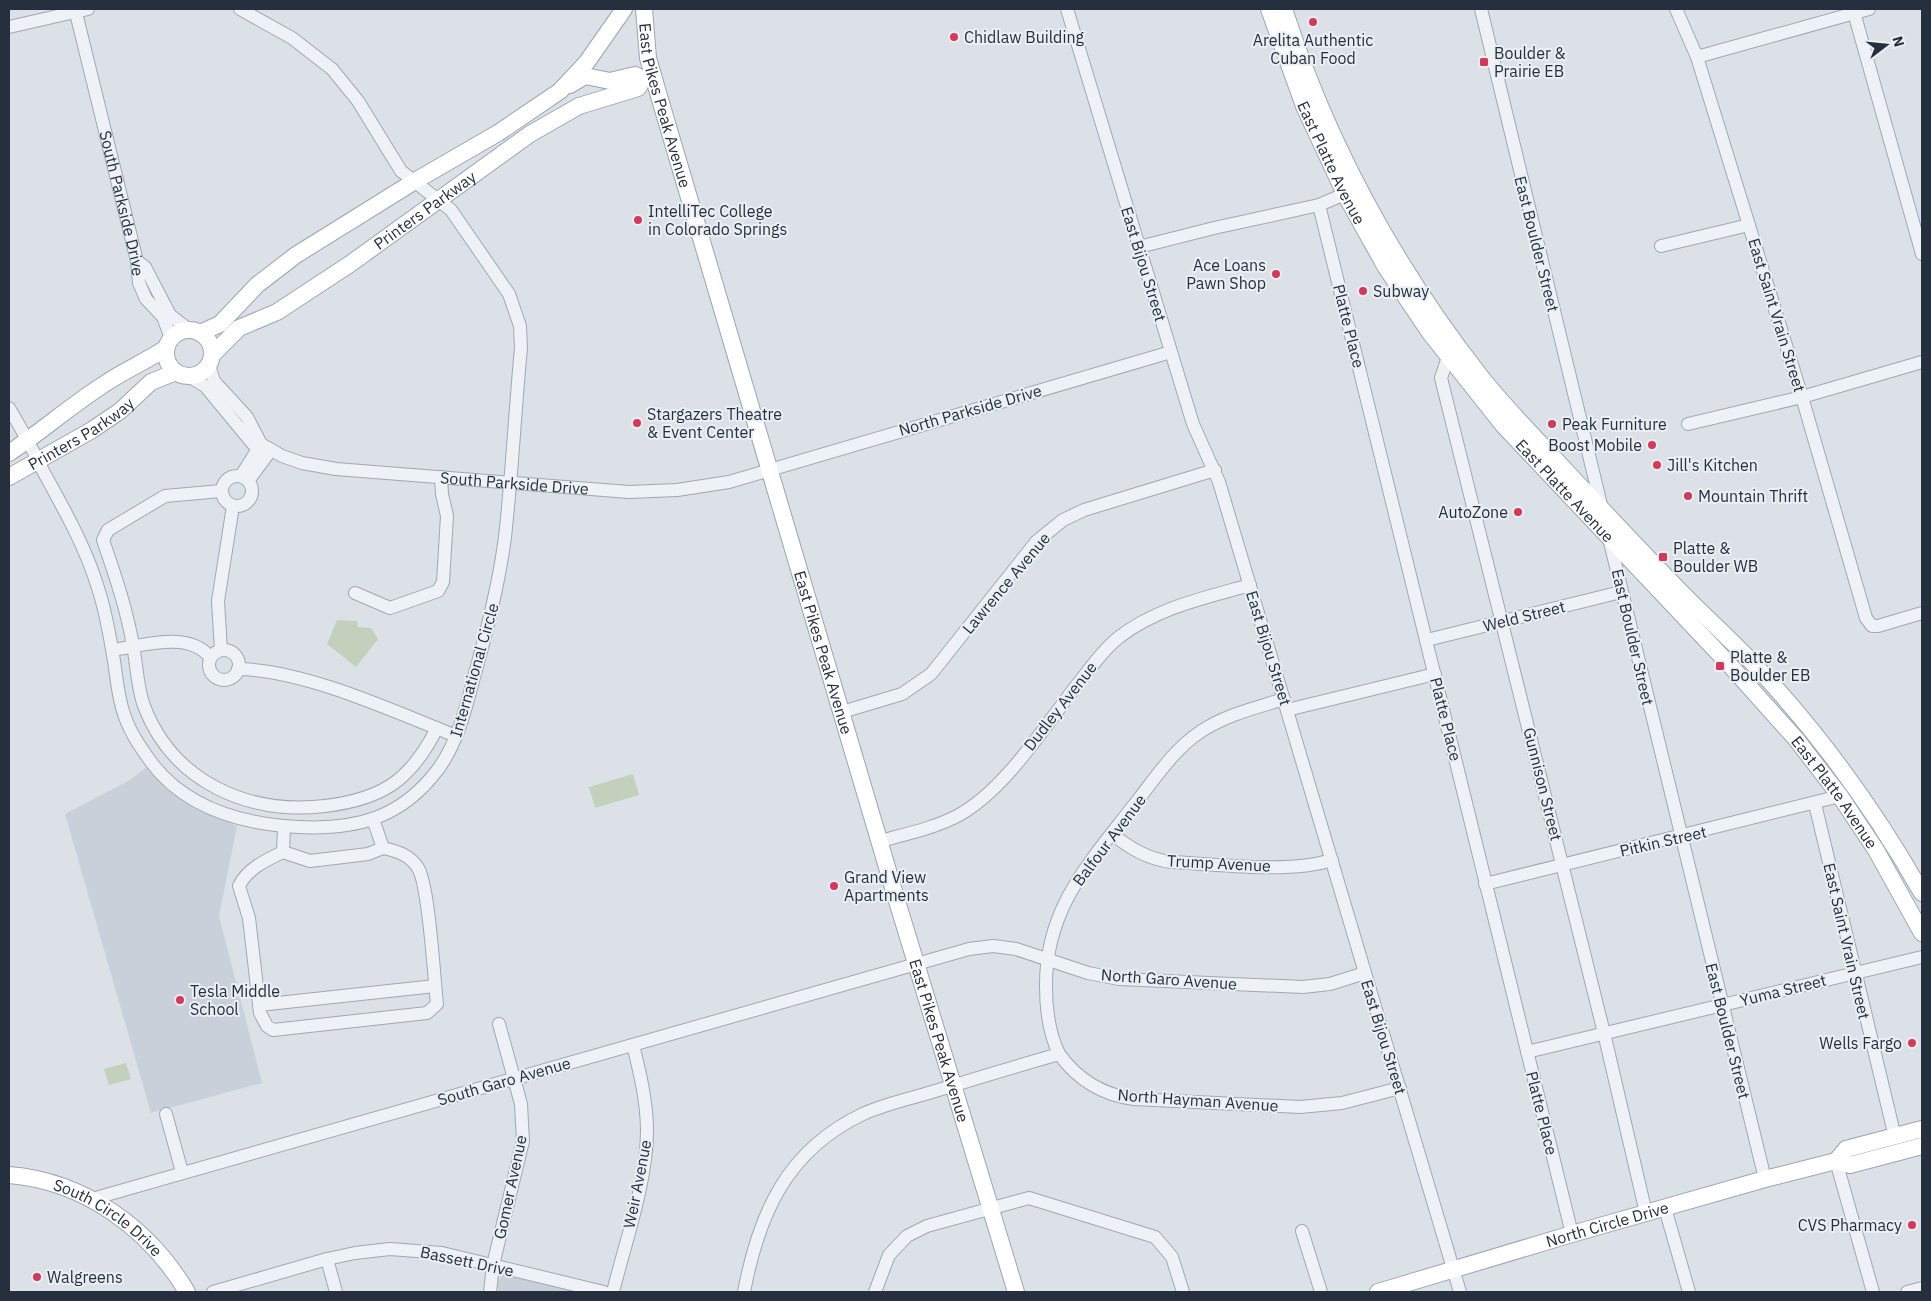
<svg xmlns="http://www.w3.org/2000/svg" width="1931" height="1301" font-family="'IBM Plex Sans',sans-serif">
<style>
.built{fill:#c9d0d9}
.green{fill:#c3d1bc}
.lines{fill:none;stroke-linecap:round;stroke-linejoin:round}
.minor-casing{stroke:#a1a8b1;stroke-width:14}
.major-casing{stroke:#9aa6b3;stroke-width:18}
.minor{stroke:#eef1f5;stroke-width:12}
.major{stroke:#fff;stroke-width:16}
.poi-dot{fill:#d3395a;stroke:#ebeff4;stroke-width:2}
.labels{text-anchor:middle;dominant-baseline:central;stroke-width:4;stroke-linejoin:round;paint-order:stroke}
.poi-label{font-size:16px;fill:#252f3d;stroke:#ebeff4;text-anchor:start}
.street-label{font-size:16px;fill:#252f3d;stroke:#ebeff4}
</style>
<rect width="100%" height="100%" fill="#dbe1e7"/>
<!-- built -->
<path class="built" d="M147,767L181,800L237,826L219,916L262,1083L151,1113L65,814L130,780Z
M503,1275H507L580,1292H498V1280Z"/>
<!-- green -->
<path class="green" d="M337,620L357,621L358,627L371,628L378,639L356,667L327,644Z
M633,774L639,795L595,808L589,787Z
M126,1063L131,1079L109,1085L104,1069Z"/>
<g class="lines">
<defs>
<g id="minor">
<path id="s1" d="M75,9L137,261L139,283L146,299L163,317L171,338"/>
<path d="M1067,9L1193,424L1219,482L1460,1292"/>
<path d="M1481,9L1602,509"/>
<path d="M1676,9L1697,57L1802,397L1866,618L1872,626H1878L1922,613"/>
<path d="M1853,9L1922,254"/>
<path d="M9,27L88,9"/>
<path d="M1697,57L1869,9"/>
<path d="M1319,205L1572,1234"/>
<path d="M1661,246L1749,225"/>
<path d="M1139,247L1214,228L1319,205L1354,190"/>
<path d="M137,261L145,267L170,315L188,329"/>
<path d="M1448,357L1441,378L1604,1033L1646,1213"/>
<path id="s2" d="M209,365L214,381L247,417L261,444L282,456L302,463L336,469L629,492L677,490L729,482L1171,352"/>
<path d="M190,377L205,386L253,444H261"/>
<path d="M9,408C21,428 32,448 42,469C63,508 85,545 98,588C106,612 110,637 114,661C117,680 118,699 125,717C131,734 141,748 151,762C186,809 242,824 298,827C357,830 402,818 439,768C458,741 466,708 474,677C487,631 499,584 505,537C512,474 515,411 521,348L520,326L509,294L451,210L401,171L358,101L332,69L292,38L240,9"/>
<path d="M1688,424L1802,397L1922,362"/>
<circle cx="237" cy="491" r="15"/>
<path d="M241,476L261,444"/>
<path d="M248,481L271,450"/>
<path d="M221,491L165,496L108,530L103,540C115,575 127,610 133,646C137,666 137,687 144,706C173,782 248,815 325,806C383,799 411,780 437,728"/>
<path d="M1609,538L1765,1179"/>
<path d="M355,593L390,608L438,591L443,582L447,516L442,494L441,477"/>
<path d="M1427,640L1621,592"/>
<circle cx="224" cy="665" r="15"/>
<path d="M112,650C142,646 188,630 210,657"/>
<path d="M221,650L218,601L233,506"/>
<path d="M238,669C305,670 393,711 456,736"/>
<path d="M1287,710L1435,674"/>
<path d="M842,712L902,694L931,674L1036,542L1063,520L1084,510L1215,470"/>
<path d="M1815,804L1895,1137"/>
<path d="M284,826L283,852C266,860 247,869 239,886L249,918L260,1013L267,1026L273,1030L427,1013L437,1004C434,978 429,885 418,868C410,855 397,851 383,848L373,819"/>
<path d="M1112,834C1130,848 1147,859 1171,862C1219,864 1288,874 1332,860"/>
<path d="M880,841C906,834 935,828 959,815C1007,788 1046,724 1080,681C1092,666 1103,650 1118,638C1156,608 1204,598 1250,585"/>
<path d="M283,852L310,861L368,854L383,848"/>
<path d="M1485,884L1840,796"/>
<path d="M259,1005L435,986"/>
<path d="M1527,1052L1922,957"/>
<path d="M1059,1054C1049,1033 1046,1011 1046,987C1045,909 1089,863 1134,805C1154,780 1173,750 1200,732C1225,715 1255,708 1284,699"/>
<path d="M166,1114L182,1172"/>
<path d="M1836,1161L1873,1292"/>
<path d="M92,1199L969,949L993,946L1016,949L1088,973L1119,979L1303,987L1330,984L1365,973"/>
<path d="M1665,1208L1689,1292"/>
<path d="M1302,1231L1321,1292"/>
<path d="M327,1259L336,1292"/>
<path d="M213,1292L327,1259L355,1253L390,1249L442,1253L604,1292"/>
<path d="M490,1292L493,1265L523,1141L521,1104L499,1024"/>
<path d="M613,1292C625,1243 647,1182 647,1131C647,1102 640,1073 633,1045"/>
<path d="M744,1292C759,1213 787,1150 863,1114C885,1104 909,1099 932,1092C974,1079 1017,1066 1059,1054C1078,1080 1102,1095 1134,1099L1300,1107L1342,1103L1400,1088"/>
<path d="M875,1292L889,1255L907,1236L927,1226L1029,1198L1155,1237L1172,1257L1183,1292"/>
<path d="M1907,1292L1922,1288"/>
</g>
<g id="major">
<path id="s3" d="M644,9L648,58L659,96L897,901L1016,1292"/>
<path id="s4" d="M1269,9L1304,106L1345,194L1385,266L1430,333L1503,425L1727,662L1796,739L1840,796L1876,850L1922,933"/>
<path d="M1284,9C1327,143 1394,266 1481,377C1503,405 1528,430 1552,456C1593,500 1635,545 1677,588C1705,617 1736,644 1763,674C1825,741 1877,814 1922,893"/>
<path d="M570,85L585,76L610,81L635,75L643,79L652,76"/>
<circle cx="189" cy="353" r="23"/>
<path d="M200,333L220,324L257,285L296,255L415,181L498,133L560,91L587,62L624,9"/>
<path id="s5" d="M212,355L239,328L277,312L350,264L530,134L579,106L638,88L643,79"/>
<path d="M9,453C41,432 70,406 103,385C123,371 145,362 166,348"/>
<path id="s6" d="M9,477L92,430L120,411L151,382L176,372"/>
<path d="M1836,1161L1846,1149L1922,1129"/>
<path id="s7" d="M9,1175C84,1181 149,1228 187,1292"/>
<path id="s8" d="M1378,1292L1572,1234L1765,1179L1836,1161L1850,1165L1922,1146"/>
</g>
</defs>
<!-- minor casing -->
<use href="#minor" class="minor-casing"/>
<!-- major casing -->
<use href="#major" class="major-casing"/>
<!-- minor -->
<use href="#minor" class="minor"/>
<!-- major -->
<use href="#major" class="major"/>
</g>
<!-- markers -->
<g class="poi-dot">
<circle cx="1313" cy="22" r="5"/>
<circle cx="954" cy="37" r="5"/>
<rect x="1479" y="57" width="10" height="10" rx="2.5"/>
<circle cx="638" cy="220" r="5"/>
<circle cx="1276" cy="274" r="5"/>
<circle cx="1363" cy="291" r="5"/>
<circle cx="637" cy="423" r="5"/>
<circle cx="1552" cy="424" r="5"/>
<circle cx="1652" cy="445" r="5"/>
<circle cx="1657" cy="465" r="5"/>
<circle cx="1688" cy="496" r="5"/>
<circle cx="1518" cy="512" r="5"/>
<rect x="1658" y="552" width="10" height="10" rx="2.5"/>
<rect x="1715" y="661" width="10" height="10" rx="2.5"/>
<circle cx="834" cy="886" r="5"/>
<circle cx="180" cy="1000" r="5"/>
<circle cx="1912" cy="1043" r="5"/>
<circle cx="1912" cy="1225" r="5"/>
<circle cx="37" cy="1277" r="5"/>
</g>
<g class="labels">
<!-- poi labels -->
<g class="poi-label">
<text x="964" y="37">Chidlaw Building</text>
<text x="1313" y="40" text-anchor="middle">Arelita Authentic<tspan x="1313" dy="18">Cuban Food</tspan></text>
<text x="1494" y="53">Boulder &amp;<tspan x="1494" dy="18">Prairie EB</tspan></text>
<text x="648" y="211">IntelliTec College<tspan x="648" dy="18">in Colorado Springs</tspan></text>
<text x="1266" y="265" text-anchor="end">Ace Loans<tspan x="1266" dy="18">Pawn Shop</tspan></text>
<text x="1373" y="291">Subway</text>
<text x="647" y="414">Stargazers Theatre<tspan x="647" dy="18">&amp; Event Center</tspan></text>
<text x="1562" y="424">Peak Furniture</text>
<text x="1642" y="445" text-anchor="end">Boost Mobile</text>
<text x="1667" y="465">Jill's Kitchen</text>
<text x="1698" y="496">Mountain Thrift</text>
<text x="1508" y="512" text-anchor="end">AutoZone</text>
<text x="1673" y="548">Platte &amp;<tspan x="1673" dy="18">Boulder WB</tspan></text>
<text x="1730" y="657">Platte &amp;<tspan x="1730" dy="18">Boulder EB</tspan></text>
<text x="844" y="877">Grand View<tspan x="844" dy="18">Apartments</tspan></text>
<text x="190" y="991">Tesla Middle<tspan x="190" dy="18">School</tspan></text>
<text x="1902" y="1043" text-anchor="end">Wells Fargo</text>
<text x="1902" y="1225" text-anchor="end">CVS Pharmacy</text>
<text x="47" y="1277">Walgreens</text>
</g>
<!-- street labels -->
<g class="street-label">
<text stroke="none"><textPath href="#s3" startOffset="99">East Pikes Peak Avenue</textPath></text>
<text stroke="none"><textPath href="#s4" startOffset="166">East Platte Avenue</textPath></text>
<text stroke="none"><textPath href="#s1" startOffset="200">South Parkside Drive</textPath></text>
<text stroke="none"><textPath href="#s5" startOffset="259">Printers Parkway</textPath></text>
<text transform="translate(1537 244) rotate(76)">East Boulder Street</text>
<text transform="translate(1144 264) rotate(73)">East Bijou Street</text>
<text transform="translate(1777 315) rotate(73)">East Saint Vrain Street</text>
<text transform="translate(1349 326) rotate(76)">Platte Place</text>
<text transform="translate(970 410) rotate(-16)">North Parkside Drive</text>
<text stroke="none"><textPath href="#s6" startOffset="84">Printers Parkway</textPath></text>
<text stroke="none"><textPath href="#s2" startOffset="355">South Parkside Drive</textPath></text>
<text stroke="none"><textPath href="#s4" startOffset="571">East Platte Avenue</textPath></text>
<text transform="translate(1006 583) rotate(-50)">Lawrence Avenue</text>
<text transform="translate(1524 616) rotate(-14)">Weld Street</text>
<text transform="translate(1633 637) rotate(77)">East Boulder Street</text>
<text transform="translate(1269 648) rotate(73)">East Bijou Street</text>
<text stroke="none"><textPath href="#s3" startOffset="669">East Pikes Peak Avenue</textPath></text>
<text transform="translate(474 670) rotate(-74)">International Circle</text>
<text transform="translate(1060 706) rotate(-52)">Dudley Avenue</text>
<text transform="translate(1446 719) rotate(76)">Platte Place</text>
<text transform="translate(1543 784) rotate(76)">Gunnison Street</text>
<text stroke="none"><textPath href="#s4" startOffset="976">East Platte Avenue</textPath></text>
<text transform="translate(1109 840) rotate(-53)">Balfour Avenue</text>
<text transform="translate(1663 841) rotate(-13)">Pitkin Street</text>
<text transform="translate(1219 863) rotate(3)">Trump Avenue</text>
<text transform="translate(1847 941) rotate(77)">East Saint Vrain Street</text>
<text transform="translate(1169 979) rotate(4)">North Garo Avenue</text>
<text transform="translate(1783 990) rotate(-14)">Yuma Street</text>
<text transform="translate(1728 1031) rotate(76)">East Boulder Street</text>
<text transform="translate(1384 1037) rotate(73)">East Bijou Street</text>
<text stroke="none"><textPath href="#s3" startOffset="1074">East Pikes Peak Avenue</textPath></text>
<text transform="translate(504 1081) rotate(-16)">South Garo Avenue</text>
<text transform="translate(1198 1100) rotate(4)">North Hayman Avenue</text>
<text transform="translate(1542 1113) rotate(76)">Platte Place</text>
<text transform="translate(637 1184) rotate(-79)">Weir Avenue</text>
<text transform="translate(510 1187) rotate(-78)">Gomer Avenue</text>
<text stroke="none"><textPath href="#s7" startOffset="110">South Circle Drive</textPath></text>
<text stroke="none"><textPath href="#s8" startOffset="239">North Circle Drive</textPath></text>
<text transform="translate(467 1261) rotate(12)">Bassett Drive</text>
</g>
</g>
<!-- border -->
<rect width="1931" height="1301" fill="none" stroke="#252f3d" stroke-width="20"/>
<!-- north arrow -->
<g transform="translate(1886 45) rotate(74)" stroke="#ebeff4" stroke-width="4" paint-order="stroke">
<path d="M0-4L9 19L0 12L-9 19Z" fill="#252f3d"/>
<text y="-8" font-size="14" font-weight="bold" text-anchor="middle" fill="#252f3d">N</text>
</g>
</svg>
